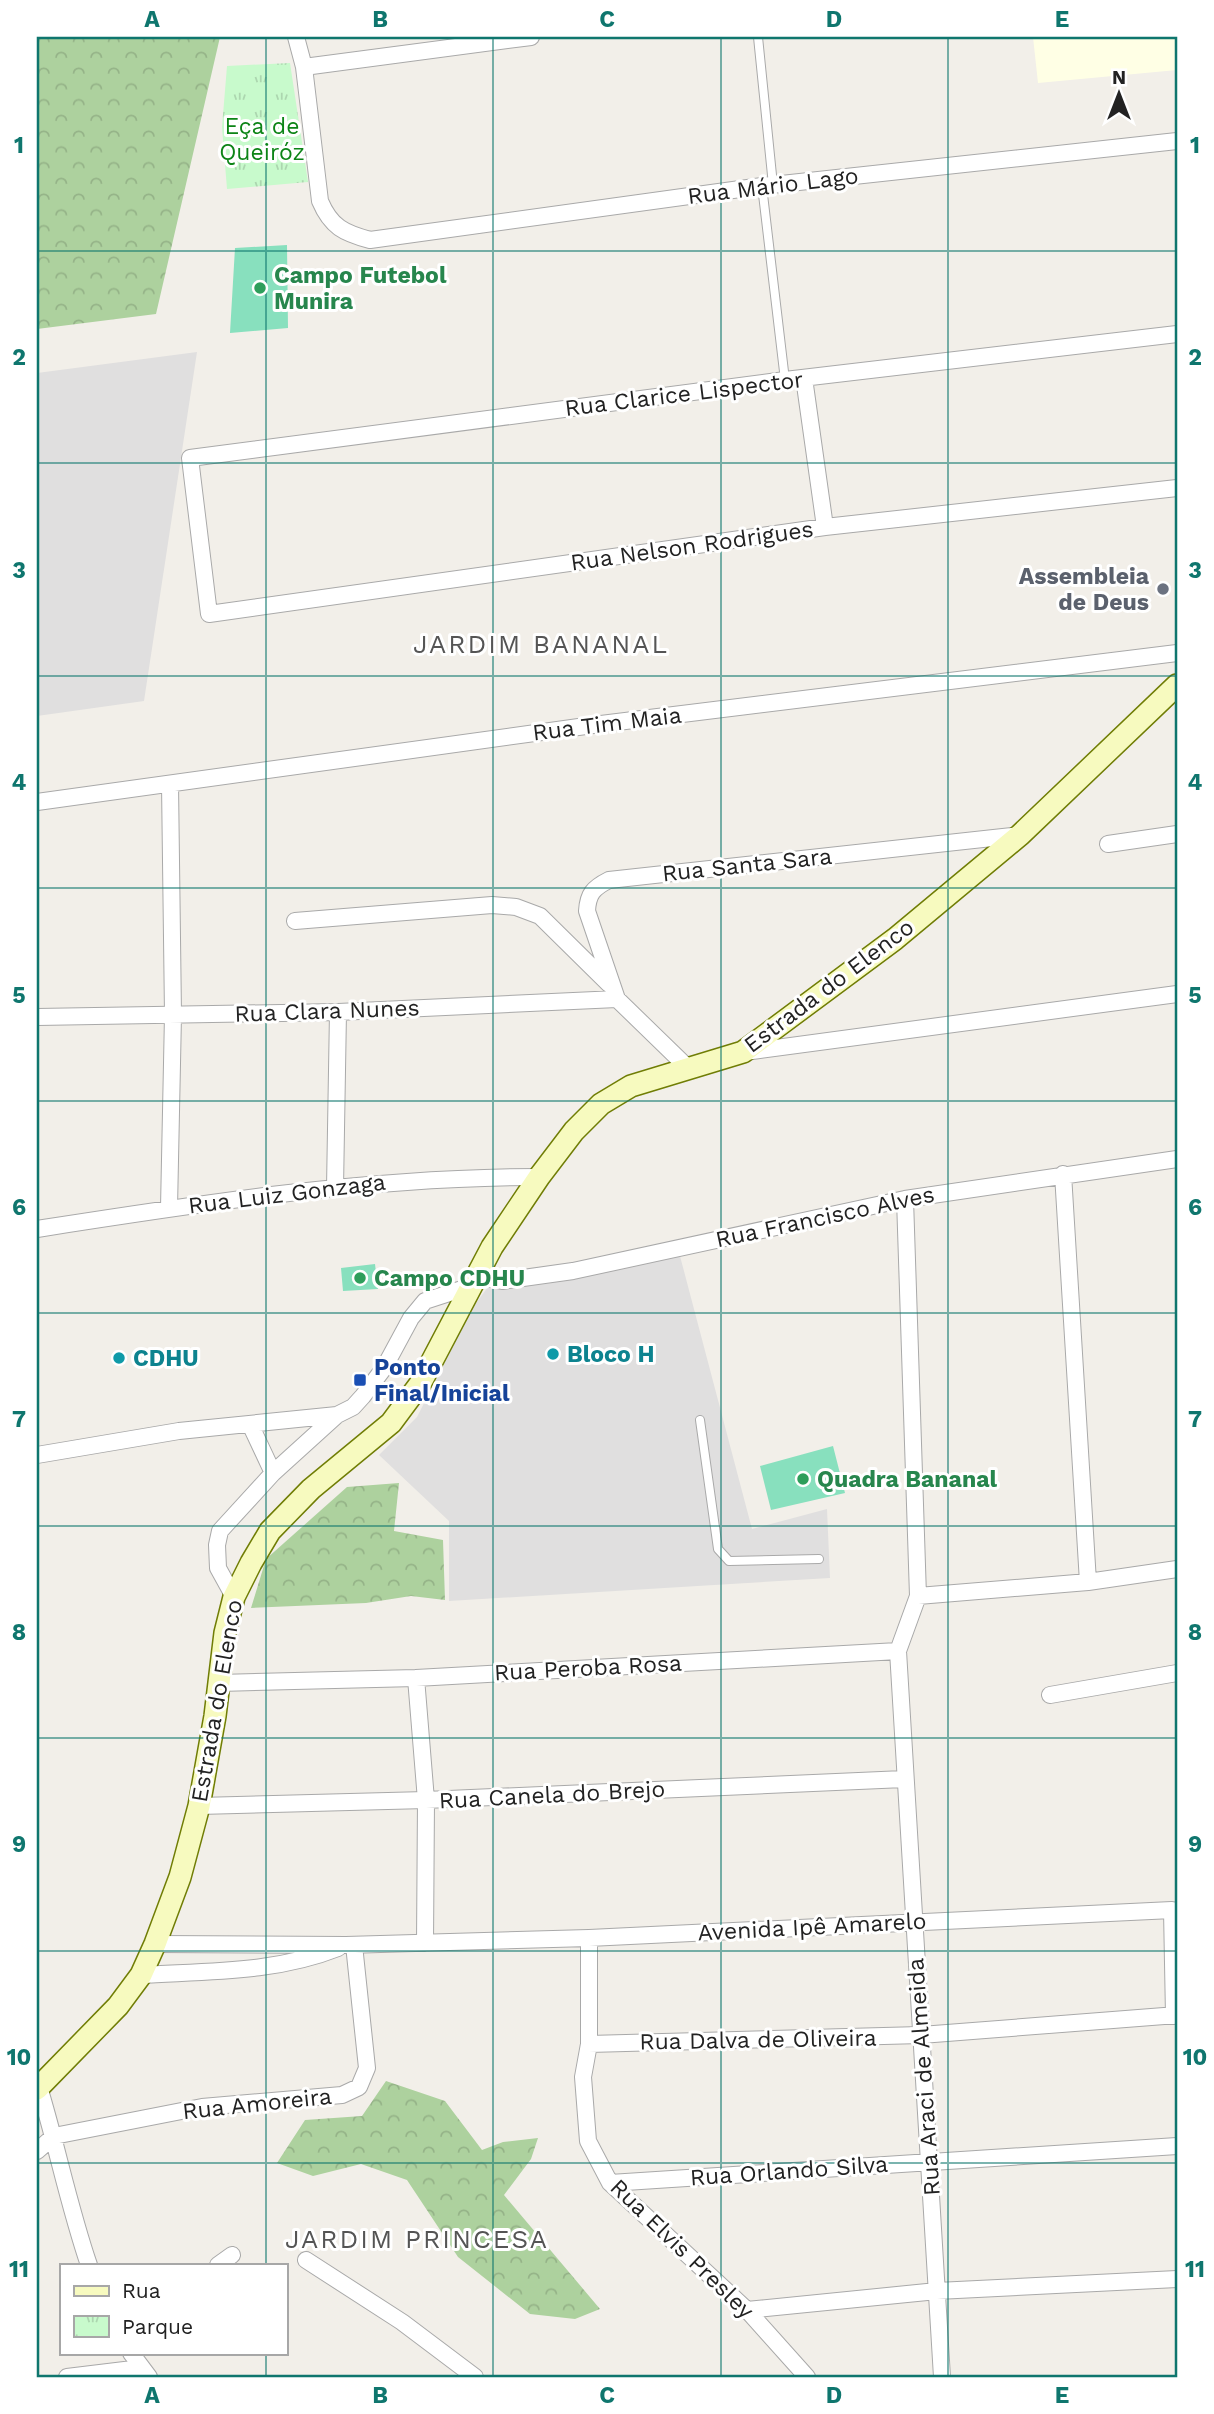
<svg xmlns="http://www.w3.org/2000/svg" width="1214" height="2414" font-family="'Work Sans',sans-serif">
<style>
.residential{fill:#e0dfdf}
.education{fill:#ffffe5}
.forest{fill:url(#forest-crowns)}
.park{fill:url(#park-tufts)}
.pitch{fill:#88e0be}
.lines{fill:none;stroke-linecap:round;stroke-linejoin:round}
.lane-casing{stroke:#a9a9a9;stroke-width:10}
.street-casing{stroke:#a9a9a9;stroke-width:18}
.secondary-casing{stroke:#707d05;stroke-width:24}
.lane{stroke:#fff;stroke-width:8}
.street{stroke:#fff;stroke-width:16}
.secondary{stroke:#f7fabf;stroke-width:21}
.grid{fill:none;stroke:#0f766e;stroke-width:2;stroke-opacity:0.55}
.leisure-dot{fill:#2e9e5b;stroke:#fff;stroke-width:2.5}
.worship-dot{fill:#6b7280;stroke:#fff;stroke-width:2.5}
.culture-dot{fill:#0f9aa8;stroke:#fff;stroke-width:2.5}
.transit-dot{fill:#1a4fb4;stroke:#fff;stroke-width:2.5}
.labels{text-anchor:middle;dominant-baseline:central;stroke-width:6;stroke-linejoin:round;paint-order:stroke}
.park-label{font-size:23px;fill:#0c8416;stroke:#fff}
.street-label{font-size:23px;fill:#222;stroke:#fff}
.leisure-label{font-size:23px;font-weight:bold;fill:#27864d;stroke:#fff;text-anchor:start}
.worship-label{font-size:23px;font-weight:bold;fill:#5b616d;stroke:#fff;text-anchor:end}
.culture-label{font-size:23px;font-weight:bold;fill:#0d838f;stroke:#fff;text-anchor:start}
.transit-label{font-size:23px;font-weight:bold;fill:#164399;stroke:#fff;text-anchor:start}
.quarter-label{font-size:26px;letter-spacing:2px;fill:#555;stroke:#fff}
.neatline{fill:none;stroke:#0f766e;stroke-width:2.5}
.grid-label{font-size:23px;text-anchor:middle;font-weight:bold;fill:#0f766e}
</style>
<defs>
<pattern id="forest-crowns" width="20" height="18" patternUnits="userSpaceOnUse" patternTransform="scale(1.75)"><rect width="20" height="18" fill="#add19e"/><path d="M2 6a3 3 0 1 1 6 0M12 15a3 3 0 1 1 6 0" fill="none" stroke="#95b388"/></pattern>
<pattern id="park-tufts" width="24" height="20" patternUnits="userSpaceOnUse" patternTransform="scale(1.75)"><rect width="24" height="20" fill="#c8facc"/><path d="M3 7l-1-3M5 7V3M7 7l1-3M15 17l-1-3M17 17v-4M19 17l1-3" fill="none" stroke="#acd6af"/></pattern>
</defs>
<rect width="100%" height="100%" fill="#f2efe9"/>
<!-- residential -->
<path class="residential" d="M197,352L144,701L37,716V373Z
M680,1256L752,1529L827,1509L830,1578L449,1601V1521L379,1455L417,1417L473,1307L488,1287Z"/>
<!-- education -->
<path class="education" d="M1033,37H1177V70L1038,83Z"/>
<!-- forest -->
<path class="forest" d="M37,37H220L156,314L37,329Z
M399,1483L394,1531L443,1540L445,1600L411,1596L366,1603L251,1608L266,1559L347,1487Z
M386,2081L445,2101L482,2150L503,2142L538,2138L531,2159L504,2195L600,2309L575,2319L530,2314L458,2257L407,2180L361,2164L313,2176L277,2163L305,2120L362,2116Z"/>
<!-- park -->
<path class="park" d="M290,63L308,182L227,189L222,127L227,66Z"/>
<!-- pitch -->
<path class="pitch" d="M287,245L288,328L230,333L235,248Z
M375,1264L378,1289L343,1291L341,1268Z
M833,1446L845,1493L771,1510L760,1466Z"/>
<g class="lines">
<defs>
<path id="lane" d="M758,37L773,185
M762,186L785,380
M700,1420L718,1549L729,1561L819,1559"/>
<path id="street" d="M296,37L304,67L320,201C331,227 344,233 370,240L762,186L1177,141
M304,67L531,37
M1177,334L785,380L190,458L209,614L825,527L1177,488
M804,378L825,527
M37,802L593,725L1177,653
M1108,844L1177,834
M295,921L492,905L516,907L540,916L609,984
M37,1017L338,1012L617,999
M745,1052L1177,994
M687,1067L617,999L587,911C588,894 593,888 609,880L1020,835
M1063,1174L1088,1582
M335,1188L338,1012
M169,1208L173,1015L170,784
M37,1229C203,1203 370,1177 539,1177
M475,1276L502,1281L573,1271L905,1199L1177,1159
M250,1424L273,1473
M37,1455L179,1431L337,1415
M918,1596L1088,1582L1177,1569
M234,1597L218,1568L217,1545L220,1531L273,1473L337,1415L353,1407L363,1396L384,1368L411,1318L425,1301L471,1286
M898,1651L942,2377
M416,1678L426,1800L425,1943
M219,1683L416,1678L898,1651L918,1596L905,1199
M1050,1695L1177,1673
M199,1806L426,1800L904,1779
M589,1938V2044L583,2077L588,2141L610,2183L747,2310L807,2377
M155,1944L346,1945L589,1938L1172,1910L1174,2016
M141,1975C208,1971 275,1973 338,1948
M589,2044L921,2035L1177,2015
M39,2087C57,2146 69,2207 89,2265
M37,2151L54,2136L202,2107L342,2095L359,2087L367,2068L354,1945
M610,2183L1177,2146
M306,2260L402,2322L475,2377
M218,2265L232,2255
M747,2310L937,2291L1177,2279
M131,2353L149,2377
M67,2377L141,2368"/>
<path id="secondary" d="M37,2089L118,2006L141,1975L155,1944L180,1877L199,1806L215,1716L225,1633L234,1597L251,1563L270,1531L311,1489L391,1423L420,1384L492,1247L539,1177L574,1131L601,1104L631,1086L743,1052L895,939L1020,835L1177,685"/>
</defs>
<!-- lane casing -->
<use href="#lane" class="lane-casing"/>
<!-- street casing -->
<use href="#street" class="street-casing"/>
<!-- secondary casing -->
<use href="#secondary" class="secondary-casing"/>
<!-- lane -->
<use href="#lane" class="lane"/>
<!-- street -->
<use href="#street" class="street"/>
<!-- secondary -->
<use href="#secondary" class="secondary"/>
</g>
<!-- grid -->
<path class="grid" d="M266,37V2265M493,37V2377M721,37V2377M948,37V2377M37,251H1177M37,463H1177M37,676H1177M37,888H1177M37,1101H1177M37,1313H1177M37,1526H1177M37,1738H1177M37,1951H1177M37,2163H1177M266,2353V2377"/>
<!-- markers -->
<g class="leisure-dot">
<circle cx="260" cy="288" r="7"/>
<circle cx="360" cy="1278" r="7"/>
<circle cx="803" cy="1479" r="7"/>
</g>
<circle class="worship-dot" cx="1163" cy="589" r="7"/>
<g class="culture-dot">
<circle cx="553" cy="1354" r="7"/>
<circle cx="119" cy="1358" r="7"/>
</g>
<rect class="transit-dot" x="353" y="1373" width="14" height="14" rx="3.5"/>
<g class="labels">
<!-- park labels -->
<g class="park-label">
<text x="262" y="126">Eça de<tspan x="262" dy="26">Queiróz</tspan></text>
</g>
<!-- street labels -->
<g class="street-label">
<text transform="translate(773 186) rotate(-7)">Rua Mário Lago</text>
<text transform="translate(684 394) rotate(-7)">Rua Clarice Lispector</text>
<text transform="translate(692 546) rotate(-8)">Rua Nelson Rodrigues</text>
<text transform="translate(607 724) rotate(-7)">Rua Tim Maia</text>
<text transform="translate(747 865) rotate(-6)">Rua Santa Sara</text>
<text transform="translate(829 986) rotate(-37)">Estrada do Elenco</text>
<text transform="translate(327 1011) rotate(-2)">Rua Clara Nunes</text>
<text transform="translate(287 1194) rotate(-7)">Rua Luiz Gonzaga</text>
<text transform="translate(825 1217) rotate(-12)">Rua Francisco Alves</text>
<text transform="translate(588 1668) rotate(-3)">Rua Peroba Rosa</text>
<text transform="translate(217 1701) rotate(-80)">Estrada do Elenco</text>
<text transform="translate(552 1795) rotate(-3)">Rua Canela do Brejo</text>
<text transform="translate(812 1927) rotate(-3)">Avenida Ipê Amarelo</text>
<text transform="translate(758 2040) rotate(-1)">Rua Dalva de Oliveira</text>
<text transform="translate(924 2077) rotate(-94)">Rua Araci de Almeida</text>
<text transform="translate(257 2104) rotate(-6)">Rua Amoreira</text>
<text transform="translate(789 2171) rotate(-4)">Rua Orlando Silva</text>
<text transform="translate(682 2249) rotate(44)">Rua Elvis Presley</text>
</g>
<!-- leisure labels -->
<g class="leisure-label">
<text x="274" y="275">Campo Futebol<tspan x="274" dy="26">Munira</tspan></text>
<text x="374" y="1278">Campo CDHU</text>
<text x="817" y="1479">Quadra Bananal</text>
</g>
<!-- worship labels -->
<g class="worship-label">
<text x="1149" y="576">Assembleia<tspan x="1149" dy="26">de Deus</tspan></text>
</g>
<!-- culture labels -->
<g class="culture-label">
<text x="567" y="1354">Bloco H</text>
<text x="133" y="1358">CDHU</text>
</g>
<!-- transit labels -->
<g class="transit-label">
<text x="374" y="1367">Ponto<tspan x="374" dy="26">Final/Inicial</tspan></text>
</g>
<!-- quarter labels -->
<g class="quarter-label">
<text x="541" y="644">JARDIM BANANAL</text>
<text x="417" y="2239">JARDIM PRINCESA</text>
</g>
</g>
<!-- border -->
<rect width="1214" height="2414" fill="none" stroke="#ffffff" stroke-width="77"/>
<!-- legend -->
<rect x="60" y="2264" width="228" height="91" fill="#ffffff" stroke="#a7a7a7" stroke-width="2"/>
<rect x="74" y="2286" width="35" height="10" fill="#f7fabf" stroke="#a7a7a7" stroke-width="2"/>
<text x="122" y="2298" font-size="21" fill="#222222">Rua</text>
<rect x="74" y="2316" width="35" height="21" fill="url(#park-tufts)" stroke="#a7a7a7" stroke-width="2"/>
<text x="122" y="2334" font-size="21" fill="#222222">Parque</text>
<!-- north arrow -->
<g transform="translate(1119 94)" stroke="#ffffff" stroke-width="5" paint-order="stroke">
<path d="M0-5L12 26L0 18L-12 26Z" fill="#222222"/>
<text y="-10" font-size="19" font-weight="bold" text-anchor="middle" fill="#222222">N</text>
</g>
<rect x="38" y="38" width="1138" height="2338" class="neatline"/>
<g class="grid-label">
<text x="152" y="27">A</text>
<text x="380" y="27">B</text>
<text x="607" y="27">C</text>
<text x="834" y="27">D</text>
<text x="1062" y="27">E</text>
<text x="19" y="153">1</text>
<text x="1195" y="153">1</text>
<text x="19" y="365">2</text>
<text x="1195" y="365">2</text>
<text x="19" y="578">3</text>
<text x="1195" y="578">3</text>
<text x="19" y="790">4</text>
<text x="1195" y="790">4</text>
<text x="19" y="1003">5</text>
<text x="1195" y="1003">5</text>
<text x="19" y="1215">6</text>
<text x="1195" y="1215">6</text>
<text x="19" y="1427">7</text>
<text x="1195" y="1427">7</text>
<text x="19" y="1640">8</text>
<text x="1195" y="1640">8</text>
<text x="19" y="1852">9</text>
<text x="1195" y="1852">9</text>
<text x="19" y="2065">10</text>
<text x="1195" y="2065">10</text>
<text x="19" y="2277">11</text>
<text x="1195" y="2277">11</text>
<text x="152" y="2403">A</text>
<text x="380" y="2403">B</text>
<text x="607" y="2403">C</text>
<text x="834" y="2403">D</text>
<text x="1062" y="2403">E</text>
</g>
</svg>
